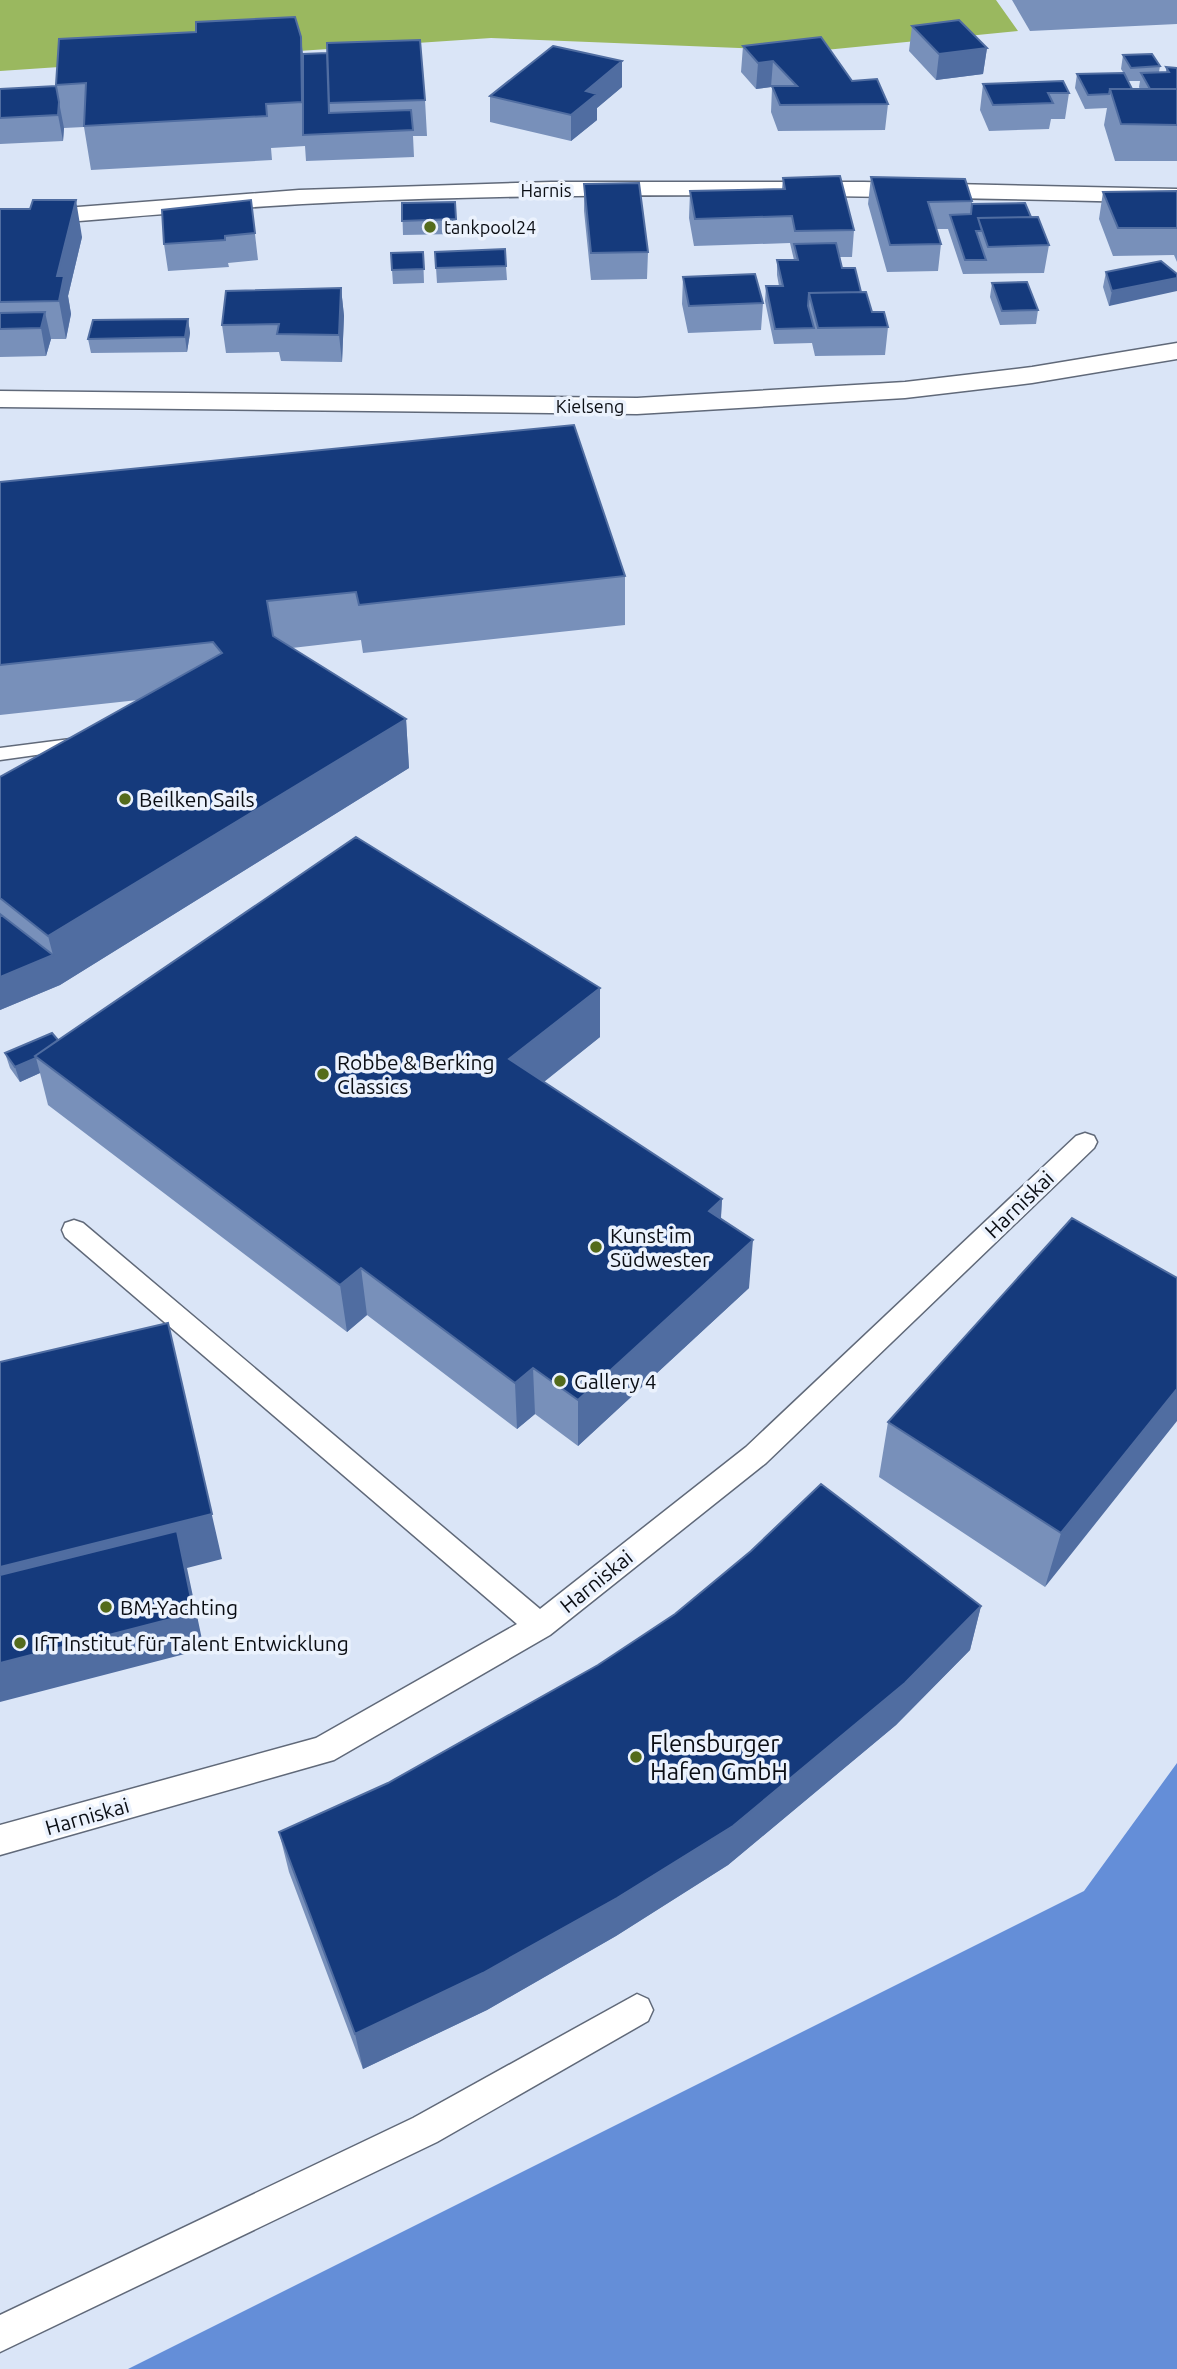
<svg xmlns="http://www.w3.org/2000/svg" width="1177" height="2369" font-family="Ubuntu,sans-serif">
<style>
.forest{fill:#9ab85f}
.water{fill:#648ed8}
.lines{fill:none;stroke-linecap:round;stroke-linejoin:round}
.service-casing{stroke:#606979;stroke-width:3}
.minor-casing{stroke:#606979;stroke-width:3}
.tertiary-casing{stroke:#606979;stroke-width:3}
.service{fill:#fff;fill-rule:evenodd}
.minor{fill:#fff;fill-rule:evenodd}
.tertiary{fill:#fff;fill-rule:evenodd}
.wall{fill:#7890ba}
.shaded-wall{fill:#506da1}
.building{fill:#153a7c;stroke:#506da1;stroke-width:2}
.poi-dot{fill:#546b1c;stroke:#ebf2fd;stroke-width:2.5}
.labels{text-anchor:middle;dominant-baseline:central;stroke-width:7;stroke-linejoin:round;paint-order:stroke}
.far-street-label{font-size:18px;fill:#0a0d13;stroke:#ebf2fd}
.far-poi-label{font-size:18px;fill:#0a0d13;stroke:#ebf2fd;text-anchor:start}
.poi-label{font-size:21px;fill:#0a0d13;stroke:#ebf2fd;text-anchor:start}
.street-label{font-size:21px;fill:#0a0d13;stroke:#ebf2fd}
.near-poi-label{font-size:24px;fill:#0a0d13;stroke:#ebf2fd;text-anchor:start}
</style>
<rect width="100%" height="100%" fill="#dae5f7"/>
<!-- forest -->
<path class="forest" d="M0,0H996L1018,31L815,51L491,38L0,71Z"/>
<!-- water -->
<path class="water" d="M1177,1763V2369H128L1084,1891Z"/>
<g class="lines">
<defs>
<path id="service" d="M86,737L93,739L96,743L93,747L0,760V748Z
M1085,1133L1094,1136L1097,1142L1094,1148L766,1463L550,1635L334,1760L0,1855V1825L316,1738L517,1624L65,1237L62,1230L65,1223L74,1220L83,1223L540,1609L746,1447L1076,1136Z
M637,1994L648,1999L653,2010L648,2021L437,2142L0,2352V2315L413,2118Z"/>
<path id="minor" d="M551,182H864L1177,189V203C899,196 621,190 342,202C228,207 114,219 0,227V213L299,190Z"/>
<path id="tertiary" d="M1177,343V359L1032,383L905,398L637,414L0,407V391L637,398L905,382L1032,367Z"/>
</defs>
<!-- service casing -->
<use href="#service" class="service-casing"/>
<!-- minor casing -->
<use href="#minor" class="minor-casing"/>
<!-- tertiary casing -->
<use href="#tertiary" class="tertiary-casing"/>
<!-- service -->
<use href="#service" class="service"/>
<!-- minor -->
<use href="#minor" class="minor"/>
<!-- tertiary -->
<use href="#tertiary" class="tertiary"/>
</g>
<!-- wall -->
<path class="wall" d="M1012,0H1177V24L1030,31Z
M912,26L987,48L983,74L936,80L909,51Z
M301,37L303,54L425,100L427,136H413L414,157L306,161L305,146L271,148L272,160L91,170L84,127L64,128L63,141L0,144V89L56,86V85Z
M743,46L852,81L888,104L885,130L778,131L771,112L772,88L771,87L756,89L741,72Z
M1123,55L1160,66L1159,72H1166V67L1177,68V161H1115L1104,125L1107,108L1085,109L1075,88L1077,74L1132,89H1140L1139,87L1140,81H1129L1121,69Z
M983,84L1069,93L1065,119H1051L1049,129L989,131L980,110Z
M622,87L597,108V120L571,141L490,122V96Z
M871,177L972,201V204L1031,217L1049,245L1044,273L963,274L948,229H936L941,244L938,271L887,272L868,204Z
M783,178L854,230L852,257H840L842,268L861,292L872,312L888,327L885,355L815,356L812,343L774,344L765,301L766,286H779L777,275V260H794L790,243L694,246L689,218L690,191L782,189Z
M584,184L648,252L647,279L591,280L584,211Z
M1177,191V262L1174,255L1113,256L1099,219L1103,192Z
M251,200L258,260L228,263L229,267L168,271L164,244Z
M455,202L456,234L403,235L402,203Z
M0,209L82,237L68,296L71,314L66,339H51L46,356L0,357Z
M423,252L424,283L393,284L392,270Z
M435,252L506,266L507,280L437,283Z
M1106,272L1177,274L1109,306L1103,287Z
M683,277L763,303L761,330L688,333L682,304Z
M992,283L1038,310L1036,324L1000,325L990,297Z
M341,288L344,316L342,362L281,361L279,352L226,353L222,325Z
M188,319L190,333L187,352L91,353L88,339Z
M0,482L625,576V625L363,653L361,640L292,648L406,719L409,768L60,985L0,1010V777L138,700L0,715Z
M600,988V1037L544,1082L722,1199L721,1219L749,1288L578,1446L535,1414L517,1429L367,1315L347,1332L48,1105L40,1073L20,1082L10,1068L5,1053L58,1040Z
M1177,1278L1045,1587L879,1477L888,1422Z
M981,1606L970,1650L896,1725L728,1865L616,1936L487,2010L363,2069L289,1872L279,1832Z"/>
<!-- shaded-wall -->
<path class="shaded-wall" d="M301,37L305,80V135L302,102Z
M987,48L983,74L936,80L939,54Z
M622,61V87L597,108V120L571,141V115L586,91Z
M773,61L771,87L756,89L758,63Z
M59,102L64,128L63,141L58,115Z
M76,200L82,237L68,296L71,314L66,339L59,301L57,276Z
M1177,278V291L1109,306L1112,291Z
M341,288L344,316L342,362L339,335Z
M45,312L51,339L46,356L41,328Z
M188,319L190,333L187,352L185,337Z
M406,719L409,768L60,985L0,1010V977L53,955L48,936Z
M600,988V1037L511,1108L509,1059Z
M36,1058L40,1073L20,1082L15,1067Z
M722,1199L719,1246L709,1211Z
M753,1240L749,1288L578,1446V1400Z
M361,1268L367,1315L347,1332L340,1285Z
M168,1323L222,1559L187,1568L204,1649L0,1702V1567Z
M533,1368L535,1414L517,1429L515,1383Z
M1177,1389V1421L1045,1587L1061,1533Z
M981,1606L970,1650L896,1725L728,1865L616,1936L487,2010L363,2069L355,2034Z"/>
<!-- building -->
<path class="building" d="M295,17L301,37L302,102L266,104L267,116L84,126L86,83L56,85L59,39L196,32V22Z
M959,20L987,48L939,54L912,26Z
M821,37L852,81L877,79L888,104L780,105L772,86H797L773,61L758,63L743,46Z
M420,40L425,100L329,103L327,43Z
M553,46L622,61L586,91L597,94L571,115L490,96Z
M327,53L329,113L411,110L413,130L303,135V54Z
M1152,54L1160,66L1131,68L1123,55Z
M1166,67L1177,68V89H1150L1141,73L1169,72Z
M1124,73L1132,89H1110L1109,94L1088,95L1077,74Z
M1063,81L1069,93H1048L1053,103L993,105L983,84Z
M56,86L59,102L58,115L0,118V89Z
M1110,89H1177V125L1121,124Z
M840,176L854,230L795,231L792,216L695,219L690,191L785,189L783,178Z
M871,177L965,179L972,201L928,202L941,244L890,245Z
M639,183L648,252L591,253L584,184Z
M1177,191V228H1118L1103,192Z
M33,200H76L57,276H64L59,301L0,302V209H30Z
M251,200L255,233L225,236V240L164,244L162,210Z
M455,202L456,219L402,221V203Z
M1025,203L1031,217L978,218L982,231H976L986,260H965L950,215L971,214L972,204Z
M1038,217L1049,245L988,247L978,218Z
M836,243L842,268H855L861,292L809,293L808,306L814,328L775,329L766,286H783L777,260H798L794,244Z
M505,249L506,266L436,268L435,252Z
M423,252L424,269L392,270L391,253Z
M1161,261L1177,274V278L1112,291L1106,272Z
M755,274L763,303L689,306L683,277Z
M1027,282L1038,310L1002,311L992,283Z
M341,288L339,335L277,334L279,324L222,325L226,291Z
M866,292L872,312H884L888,327L818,328L809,293Z
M45,312L41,328L0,329V313Z
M188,319L185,337L88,339L93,320Z
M574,425L625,576L359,605L356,592L267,601L273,636L406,719L48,936L0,898V777L222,653L213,642L0,665V482Z
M356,837L600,988L509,1059L722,1199L709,1211L753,1240L578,1400L533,1368L515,1383L361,1268L340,1285L35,1056Z
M0,914L53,955L0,977Z
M52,1033L58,1040L35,1056L36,1058L15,1067L5,1053Z
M1072,1218L1177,1278V1389L1061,1533L888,1422Z
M168,1323L212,1514L0,1567V1362Z
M821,1484L981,1606L905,1683L733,1826L617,1898L483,1973L355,2034L279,1832L388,1783L598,1665L675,1614L751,1551Z
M177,1531L194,1613L0,1663V1575Z"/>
<!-- markers -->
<g class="poi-dot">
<circle cx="430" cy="227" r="7"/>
<circle cx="125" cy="799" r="7"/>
<circle cx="323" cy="1074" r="7"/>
<circle cx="596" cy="1247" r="7"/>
<circle cx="560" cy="1381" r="7"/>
<circle cx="106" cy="1607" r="7"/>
<circle cx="20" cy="1643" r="7"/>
<circle cx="636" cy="1757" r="7"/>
</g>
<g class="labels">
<!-- far-street labels -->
<g class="far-street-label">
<text x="546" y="190">Harnis</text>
<text x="590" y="406">Kielseng</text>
</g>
<!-- far-poi labels -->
<g class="far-poi-label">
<text x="444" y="227">tankpool24</text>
</g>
<!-- poi labels -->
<g class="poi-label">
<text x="139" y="799">Beilken Sails</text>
<text x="337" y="1062">Robbe &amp; Berking<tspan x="337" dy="24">Classics</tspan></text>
<text x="610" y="1235">Kunst im<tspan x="610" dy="24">Südwester</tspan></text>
<text x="574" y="1381">Gallery 4</text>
<text x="120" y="1607">BM-Yachting</text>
<text x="34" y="1643">IfT Institut für Talent Entwicklung</text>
</g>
<!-- street labels -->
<g class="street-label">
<text transform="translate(1019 1204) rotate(-44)">Harniskai</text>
<text transform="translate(596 1581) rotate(-39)">Harniskai</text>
<text transform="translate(87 1816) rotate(-16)">Harniskai</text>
</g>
<!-- near-poi labels -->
<g class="near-poi-label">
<text x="650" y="1743">Flensburger<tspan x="650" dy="28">Hafen GmbH</tspan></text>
</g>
</g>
</svg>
